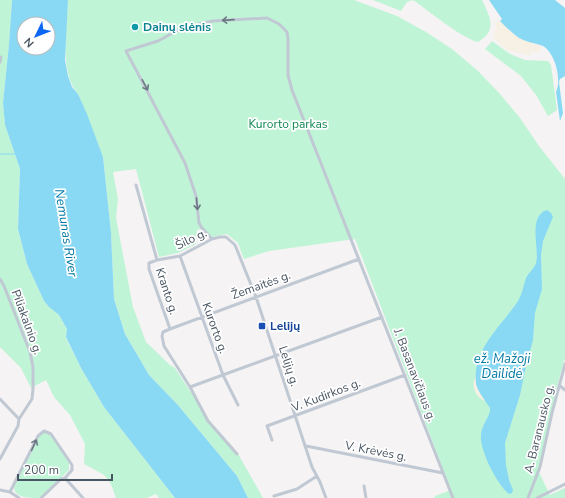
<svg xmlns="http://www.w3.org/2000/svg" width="565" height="498" font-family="'Nunito Sans',sans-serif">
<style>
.green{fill:#c0f4d7}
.sand{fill:#f6f1e4}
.water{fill:#8ad9f4;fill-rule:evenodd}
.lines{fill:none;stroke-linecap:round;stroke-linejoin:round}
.stream{stroke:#8ad9f4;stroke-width:1}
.street{stroke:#c0c9d3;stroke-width:3}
.oneway{stroke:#6c7884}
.culture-dot{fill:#0f9aa8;stroke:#fff;stroke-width:1.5}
.transit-dot{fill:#1a4fb4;stroke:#fff;stroke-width:1.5}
.labels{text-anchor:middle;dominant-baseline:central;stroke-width:3.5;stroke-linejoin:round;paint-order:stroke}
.culture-label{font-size:12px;font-weight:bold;fill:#0d838f;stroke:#fff;text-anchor:start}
.park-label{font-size:12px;fill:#108752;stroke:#fff}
.street-label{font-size:12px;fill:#485562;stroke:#fff}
.transit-label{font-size:12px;font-weight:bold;fill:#164399;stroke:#fff;text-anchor:start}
.water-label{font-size:13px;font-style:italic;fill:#037aa4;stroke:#fff}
</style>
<rect width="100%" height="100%" fill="#f5f3f3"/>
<!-- green -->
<path class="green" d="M0,0H12L9,44L3,103L5,125L20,169L18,229L27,264L44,301L49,307L59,315L67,329L66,338L81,368L104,407L175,498H159L156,494L147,498H116C113,490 111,481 104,475C98,471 91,468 84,464L85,444L70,415L54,397L46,380L31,388L21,368L0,347Z
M68,0H354L397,16L426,32L452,49L478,71L500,94L520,118L539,146L565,179V358L557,386L538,470L550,495L565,488V498H435V496L451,490L355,239L269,251L244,259L238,243L227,234L212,237L202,229L197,230L196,244L178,253L159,257L136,169L113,172L118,199L116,218L133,307L146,342L170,365L175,368L209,420L237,452L263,498H248L237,476L177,404L149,375L125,334L114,299L111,232L103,157L78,94C59,72 67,28 68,0Z
M373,0H482C490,17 498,30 478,42C461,38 429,11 413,0L407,2L401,11Z
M492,41L510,54L525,60L548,61L551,65L557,110L548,116L536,95L521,76L485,49Z
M45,432C54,435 64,455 69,463V470L39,498C30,498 14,498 14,487L40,435Z"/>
<!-- sand -->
<path class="sand" d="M495,20L498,23L500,21C512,33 524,42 541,46L539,53L531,52L530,56L508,50L493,38L496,26Z
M476,376V383L486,401C476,399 470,385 476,376Z"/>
<!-- water -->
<path class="water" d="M12,0H68L65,60L68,76L72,87L78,94L87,114L103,157L111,232L114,299L125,334L149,375L177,404L237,476L248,498H175L104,407L81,368L66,337L67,329L59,315L49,307L44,301L27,264L18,229L20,169L5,125L3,103L9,44ZM24,24H48V48H24Z
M489,0H555L565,8V76L560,79L559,82L563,113L560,121L556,92C562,79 555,53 543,46C535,43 526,42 519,38C512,33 506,27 500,21L502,19Z
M547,210L551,213L553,217L543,241L541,255L542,289L535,313L533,340L526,366L520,395L505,443L506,465L509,480L513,490L512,493L509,494C497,485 479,449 481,435C481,427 488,419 490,411V408C486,402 477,390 476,384C472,351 499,328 516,304C522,296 523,287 526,278C528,273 534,269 536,263C540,250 527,216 547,210Z"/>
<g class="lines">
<!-- stream -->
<path class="stream" d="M0,154H15"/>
<!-- street -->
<path class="street" d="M0,62L1,57
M136,185L157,260L149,263V269L170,329L163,332L162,336L164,346L190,387L208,421L237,454
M212,239L202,228L199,223L196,196L185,163L126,51L158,41L182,28L189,26L213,21L267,18L279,24L287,32L288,39V75L292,90L453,498
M180,256L223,375L238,405
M157,260L180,256L212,239L220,237H226L235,245L256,297L312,467L320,482L326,498
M0,279L4,286L30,352L33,367V389L32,399L19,419L18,426L0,459
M170,329L359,259
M559,385L565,390
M190,387L382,317
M0,399L19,419
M272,440L267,426L405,375
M306,446L443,473
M364,486L366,498
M0,490L10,492L19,498
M10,492L38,436L44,431L51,434L72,465V470L65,478
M274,496L297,489L317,476
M41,498L61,479L65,478L83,498
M528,498L540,467L552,413L565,364
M537,498L565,484"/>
</g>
<!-- one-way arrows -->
<defs><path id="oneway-shaft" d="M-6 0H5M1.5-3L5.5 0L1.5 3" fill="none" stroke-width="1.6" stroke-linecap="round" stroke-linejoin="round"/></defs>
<g class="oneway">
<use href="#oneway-shaft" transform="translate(228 20) rotate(176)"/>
<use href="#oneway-shaft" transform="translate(145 85) rotate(62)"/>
<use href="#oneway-shaft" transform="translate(197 204) rotate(85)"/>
<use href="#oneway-shaft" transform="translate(34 445) rotate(-66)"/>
</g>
<!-- markers -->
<circle class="culture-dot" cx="135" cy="27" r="4"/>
<rect class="transit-dot" x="258" y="322" width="8" height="8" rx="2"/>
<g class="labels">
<!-- culture labels -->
<g class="culture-label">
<text x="143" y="27">Dainų slėnis</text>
</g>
<!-- park labels -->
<g class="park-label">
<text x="288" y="124">Kurorto parkas</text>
</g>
<!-- street labels -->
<g class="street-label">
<text transform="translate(191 239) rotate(-25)">Šilo g.</text>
<text transform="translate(261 285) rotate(-20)">Žemaitės g.</text>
<text transform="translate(167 291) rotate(72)">Kranto g.</text>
<text transform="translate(27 322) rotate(70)">Piliakalnio g.</text>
<text transform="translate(215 328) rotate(70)">Kurorto g.</text>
<text transform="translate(289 366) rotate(72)">Lelijų g.</text>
<text transform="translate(415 375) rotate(69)">J. Basanavičiaus g.</text>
<text transform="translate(326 395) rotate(-21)">V. Kudirkos g.</text>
<text transform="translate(539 429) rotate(-76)">A. Baranausko g.</text>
<text transform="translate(376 451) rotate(11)">V. Krėvės g.</text>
</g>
<!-- transit labels -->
<g class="transit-label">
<text x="270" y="326">Lelijų</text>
</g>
<!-- water labels -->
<g class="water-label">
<text transform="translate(66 233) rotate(81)">Nemunas River</text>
<text x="502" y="359">ež. Mažoji<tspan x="502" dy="15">Dailidė</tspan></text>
</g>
</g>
<!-- north arrow -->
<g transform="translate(36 36) rotate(227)"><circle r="19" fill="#ffffff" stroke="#b6bbc0"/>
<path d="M0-3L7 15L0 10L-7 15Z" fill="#0c67f5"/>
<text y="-6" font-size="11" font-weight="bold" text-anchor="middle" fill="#485562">N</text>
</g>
<!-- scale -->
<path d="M18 474v6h94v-6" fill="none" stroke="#485562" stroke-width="2"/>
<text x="24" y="474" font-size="12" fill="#485562" stroke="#ffffff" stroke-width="3" paint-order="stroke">200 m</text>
</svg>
